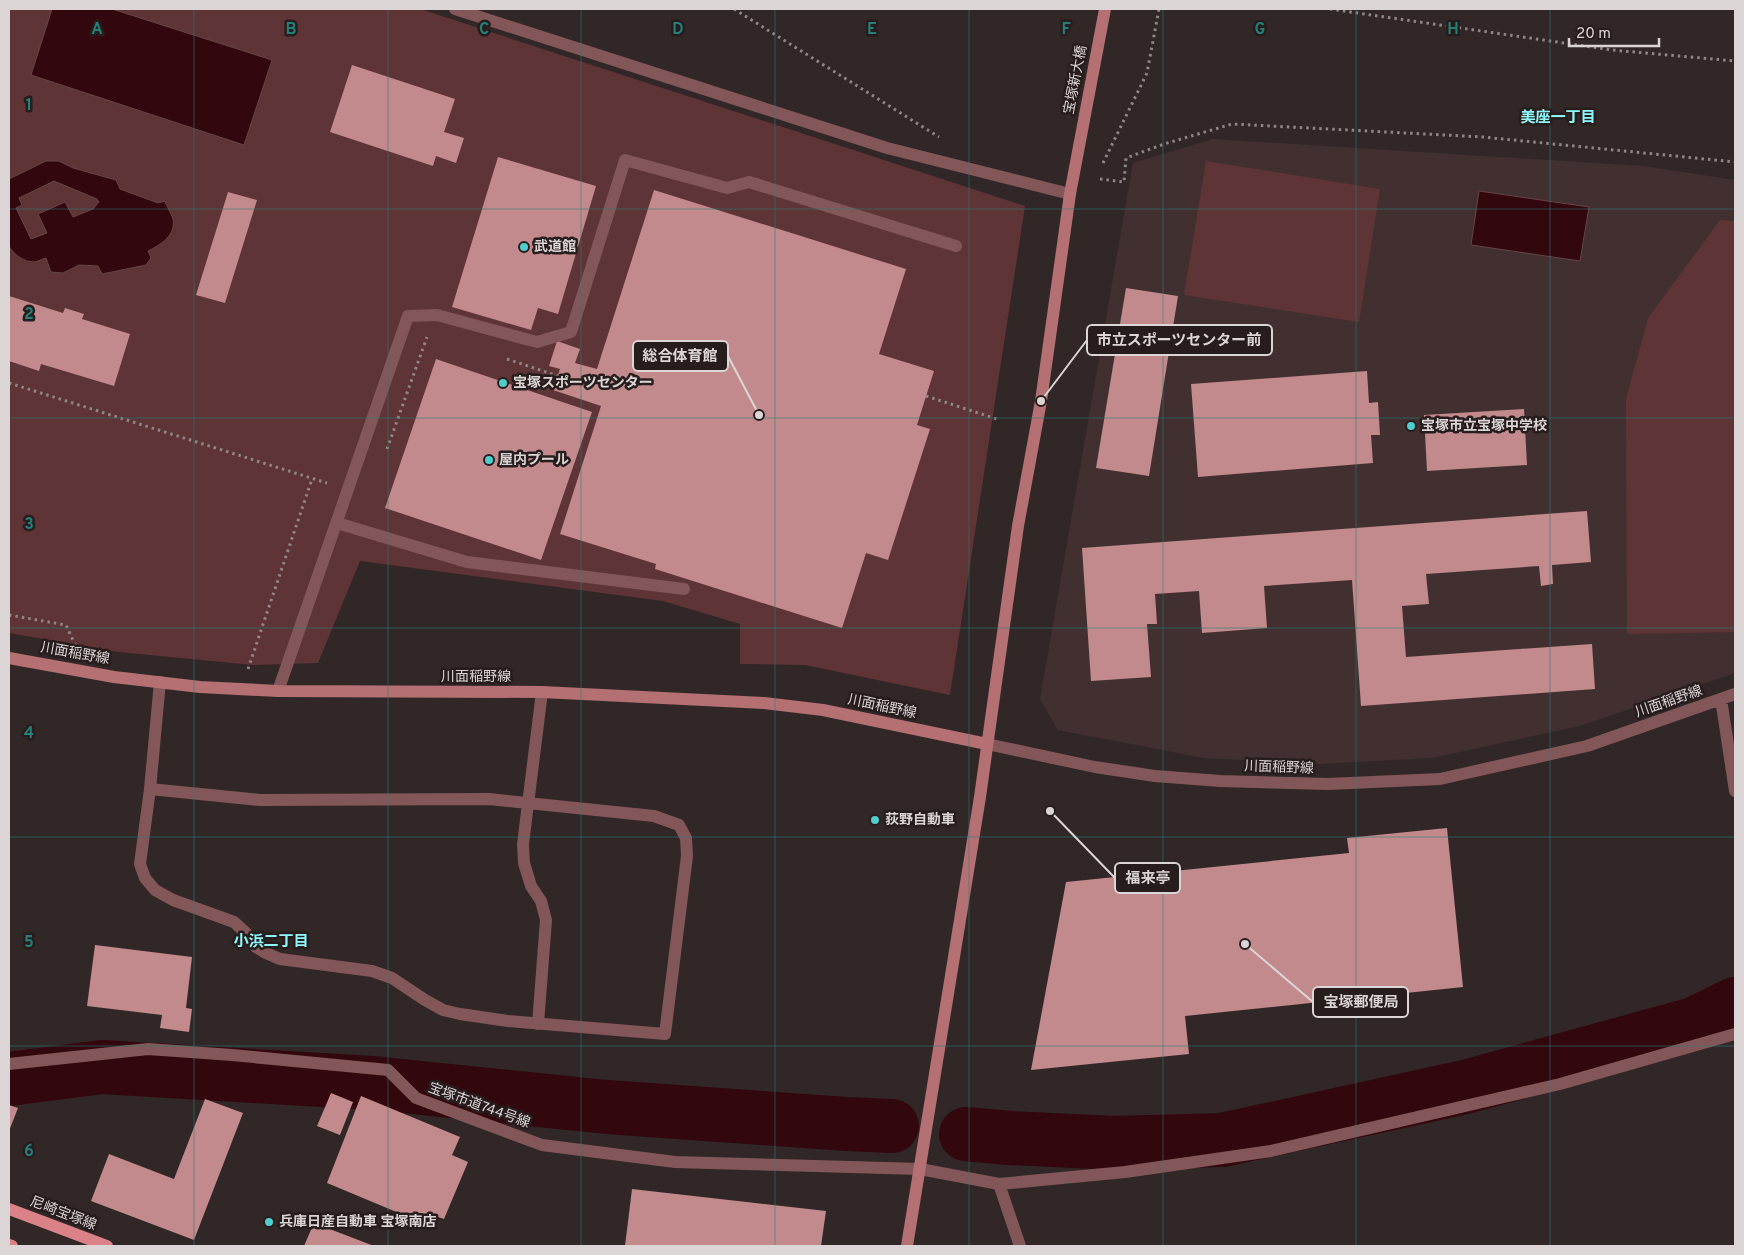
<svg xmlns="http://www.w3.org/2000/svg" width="1744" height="1255" font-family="Overpass,'Noto Sans JP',sans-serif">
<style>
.built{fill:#423030}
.green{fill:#5f3437}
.water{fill:#32070d;stroke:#654549;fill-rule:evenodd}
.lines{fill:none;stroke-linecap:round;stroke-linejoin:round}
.river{stroke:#32070d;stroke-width:54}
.building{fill:#c28a8c}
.path{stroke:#8f8686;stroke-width:3;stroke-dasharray:2.5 4;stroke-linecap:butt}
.lane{stroke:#835759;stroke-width:12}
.street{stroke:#835759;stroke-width:12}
.secondary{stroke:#b47073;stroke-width:12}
.primary{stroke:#da8287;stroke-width:12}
.grid{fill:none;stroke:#248078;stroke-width:1;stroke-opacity:0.55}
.poi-dot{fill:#52cdce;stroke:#281d1d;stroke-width:2}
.labels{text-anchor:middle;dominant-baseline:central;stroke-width:5;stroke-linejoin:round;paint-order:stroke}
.street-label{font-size:14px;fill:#dcd5d5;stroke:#281d1d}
.poi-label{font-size:14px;font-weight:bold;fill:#dcd5d5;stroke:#281d1d;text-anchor:start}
.neighbourhood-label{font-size:15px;font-weight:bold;fill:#8df9fa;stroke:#281d1d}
.grid-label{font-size:16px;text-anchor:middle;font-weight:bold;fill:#248078;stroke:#281d1d;stroke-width:5;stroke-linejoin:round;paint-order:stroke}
.leader{fill:none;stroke:#dcd5d5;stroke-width:2}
.callout-dot{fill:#dcd5d5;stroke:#281d1d;stroke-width:2}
.callout{fill:#281d1d;stroke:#dcd5d5;stroke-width:2}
.callout-label{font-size:15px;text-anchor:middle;font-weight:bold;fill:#dcd5d5}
</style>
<rect width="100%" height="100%" fill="#322727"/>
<!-- built -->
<path class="built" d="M1213,139L1643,166L1735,180V673L1580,726L1432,758L1319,764L1204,758L1058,730L1040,699L1133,163Z"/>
<!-- green -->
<path class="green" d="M9,9H420L1025,206L950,695L805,665L740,664V624L663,601L360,561L318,663L253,665L119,652L9,633Z
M1206,161L1380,189L1359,322L1184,295Z
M1720,220L1735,221V632L1627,634L1626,399L1648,318Z"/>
<!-- water -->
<path class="water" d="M52,9H112L272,60L244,145L31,75Z
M46,161H59L73,168L116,180L120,189L158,203L165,201C167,207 171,213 173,219C176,236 160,245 148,251L151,258L146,265L102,274L98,266L79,265L63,273L51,272L46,258C42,259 37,262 34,262C24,262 13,254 9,246V179ZM54,181L97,199L99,202L93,209L73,217L65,202L38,214L47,233L31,239L16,208L22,205L19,198Z
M1479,191L1589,207L1580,261L1471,245Z"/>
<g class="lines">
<!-- river -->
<path class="river" d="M9,1079L102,1067L373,1083L607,1107L847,1124L892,1126
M966,1134L1009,1138L1115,1143L1222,1140L1465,1087L1694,1024L1735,1004"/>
</g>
<!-- building -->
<path class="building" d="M352,65L455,99L444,132L464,138L456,163L436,156L433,166L330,132Z
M498,157L596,186L558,314L538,308L531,330L452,307Z
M654,190L906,269L879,354L934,371L917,425L930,429L888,560L866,553L842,628L655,569L656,564L560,534L601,406L553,390L560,369L549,366L557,341L580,349L575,363L597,369Z
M228,192L257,200L225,303L196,295Z
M1126,288L1178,296L1149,476L1096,468Z
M9,296L63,313L65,308L84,314L82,319L130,334L114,386L41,364L39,371L9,361Z
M436,359L592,412L541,560L385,508Z
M1367,371L1369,403L1378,402L1380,435H1371L1373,463L1198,477L1191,384Z
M1524,409L1527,465L1427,471L1424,415Z
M1587,511L1591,562L1552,565L1553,584L1541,586L1539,566L1426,574L1429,604L1402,606L1406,657L1592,644L1595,689L1361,706L1352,580L1264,586L1267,628L1202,633L1199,591L1155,594L1157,624H1147L1151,677L1091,681L1082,548Z
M1447,828L1463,987L1185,1016L1189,1054L1031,1070L1066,882L1349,853L1347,838Z
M95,945L192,957L186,1008L192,1009L189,1032L160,1028L162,1015L87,1006Z
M331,1093L353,1102L340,1135L317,1126Z
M361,1096L460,1137L452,1155L468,1162L444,1219L435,1216L430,1226L327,1183Z
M205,1099L243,1113L194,1240L91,1201L109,1154L174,1179Z
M9,1105L18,1108L9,1131Z
M632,1189L826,1211L821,1246H625Z
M314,1223L374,1246H304Z"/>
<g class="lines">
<!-- path -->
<path class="path" d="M734,9L939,137
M1330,9L1612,50L1735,61
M1103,163L1147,73L1159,9
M1100,179L1124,182L1126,158L1164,144L1232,124L1483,137L1735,162
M507,359L558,376
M9,383L327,483
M926,396L1000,420
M387,449L427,337
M9,615L66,625L77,649
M248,669L312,479"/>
<!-- lane -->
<path class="lane" d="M455,9L887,148L1070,194
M337,523L467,562L684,589
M278,691L408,316L437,315L537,342L571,332L625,160L727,188L749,182L956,246"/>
<!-- street -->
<path class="street" d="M1721,699L1735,791
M987,744L1095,767L1155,776L1220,781L1328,784L1440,779L1587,746L1735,694
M150,789L260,800L489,799L654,816L679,825L686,838L687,856L665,1034L508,1021L460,1014L443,1010L425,1000L392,978L372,971L280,959L266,953L256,947L246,933L234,922L173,900L155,890L145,878L140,864L150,789L160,682
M538,1024L546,920L541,901L531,886L524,863L523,844L542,692
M9,1064L148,1049L232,1055L388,1070L416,1098L542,1145L675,1162L920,1169L999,1184L1125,1172L1271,1151L1560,1084L1735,1034
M999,1184L1020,1246"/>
<!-- secondary -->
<path class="secondary" d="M9,658L114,677L200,687L278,691L542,692L764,703L823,710L987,744
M907,1246L980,797L1018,526L1041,401L1070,194L1105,9"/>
<!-- primary -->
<path class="primary" d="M9,1209L107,1246
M9,1245L12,1246"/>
</g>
<!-- grid -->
<path class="grid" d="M194,9V1246M388,9V1246M581,9V1246M775,9V1246M969,9V1246M1163,9V1246M1356,9V1246M1550,9V1246M9,209H1735M9,418H1735M9,628H1735M9,837H1735M9,1046H1735"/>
<!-- markers -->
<g class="poi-dot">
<circle cx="524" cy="247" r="5"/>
<circle cx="503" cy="383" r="5"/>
<circle cx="1411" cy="426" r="5"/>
<circle cx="489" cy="460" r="5"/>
<circle cx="875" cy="820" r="5"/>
<circle cx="269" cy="1222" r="5"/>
</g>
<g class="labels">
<!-- street labels -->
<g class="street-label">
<text transform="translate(1076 80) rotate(-79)">宝塚新大橋</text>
<text transform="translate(75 654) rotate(10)">川面稲野線</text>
<text x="476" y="677">川面稲野線</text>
<text transform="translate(1669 702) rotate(-19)">川面稲野線</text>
<text transform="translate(882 707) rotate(12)">川面稲野線</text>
<text transform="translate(1279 768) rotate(2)">川面稲野線</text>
<text transform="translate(479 1106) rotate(20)">宝塚市道744号線</text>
<text transform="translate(63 1214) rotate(21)">尼崎宝塚線</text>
</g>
<!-- poi labels -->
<g class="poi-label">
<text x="534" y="247">武道館</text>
<text x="513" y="383">宝塚スポーツセンター</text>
<text x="1421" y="426">宝塚市立宝塚中学校</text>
<text x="499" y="460">屋内プール</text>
<text x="885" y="820">荻野自動車</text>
<text x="279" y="1222">兵庫日産自動車 宝塚南店</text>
</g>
<!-- neighbourhood labels -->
<g class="neighbourhood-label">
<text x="1558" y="118">美座一丁目</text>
<text x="271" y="942">小浜二丁目</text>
</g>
</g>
<g class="grid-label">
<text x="97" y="34">A</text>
<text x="291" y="34">B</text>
<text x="484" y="34">C</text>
<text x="678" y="34">D</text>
<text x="872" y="34">E</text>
<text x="1066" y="34">F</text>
<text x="1260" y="34">G</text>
<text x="1453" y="34">H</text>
<text x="29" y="110">1</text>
<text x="29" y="319">2</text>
<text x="29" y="529">3</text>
<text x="29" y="738">4</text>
<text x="29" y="947">5</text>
<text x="29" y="1156">6</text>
</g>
<!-- callouts -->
<path class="leader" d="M1041 401L1087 340M759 415L728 356M1050 811L1115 878M1245 944L1313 1002"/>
<g class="callout-dot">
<circle cx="1041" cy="401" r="5"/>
<circle cx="759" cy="415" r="5"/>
<circle cx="1050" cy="811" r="5"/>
<circle cx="1245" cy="944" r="5"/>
</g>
<g class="callout">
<rect x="1087" y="325" width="185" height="30" rx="5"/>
<rect x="633" y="341" width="95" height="30" rx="5"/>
<rect x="1115" y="863" width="65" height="30" rx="5"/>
<rect x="1313" y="987" width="95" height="30" rx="5"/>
</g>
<g class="callout-label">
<text x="1179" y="345">市立スポーツセンター前</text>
<text x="680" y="361">総合体育館</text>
<text x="1148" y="883">福来亭</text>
<text x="1361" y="1007">宝塚郵便局</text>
</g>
<!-- border -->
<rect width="1744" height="1255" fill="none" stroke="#dcd5d5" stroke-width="20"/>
<!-- scale -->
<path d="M1569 38v8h90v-8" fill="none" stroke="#dcd5d5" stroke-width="2.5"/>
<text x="1576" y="38" font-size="15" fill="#dcd5d5" stroke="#281d1d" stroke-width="4" paint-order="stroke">20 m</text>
</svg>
